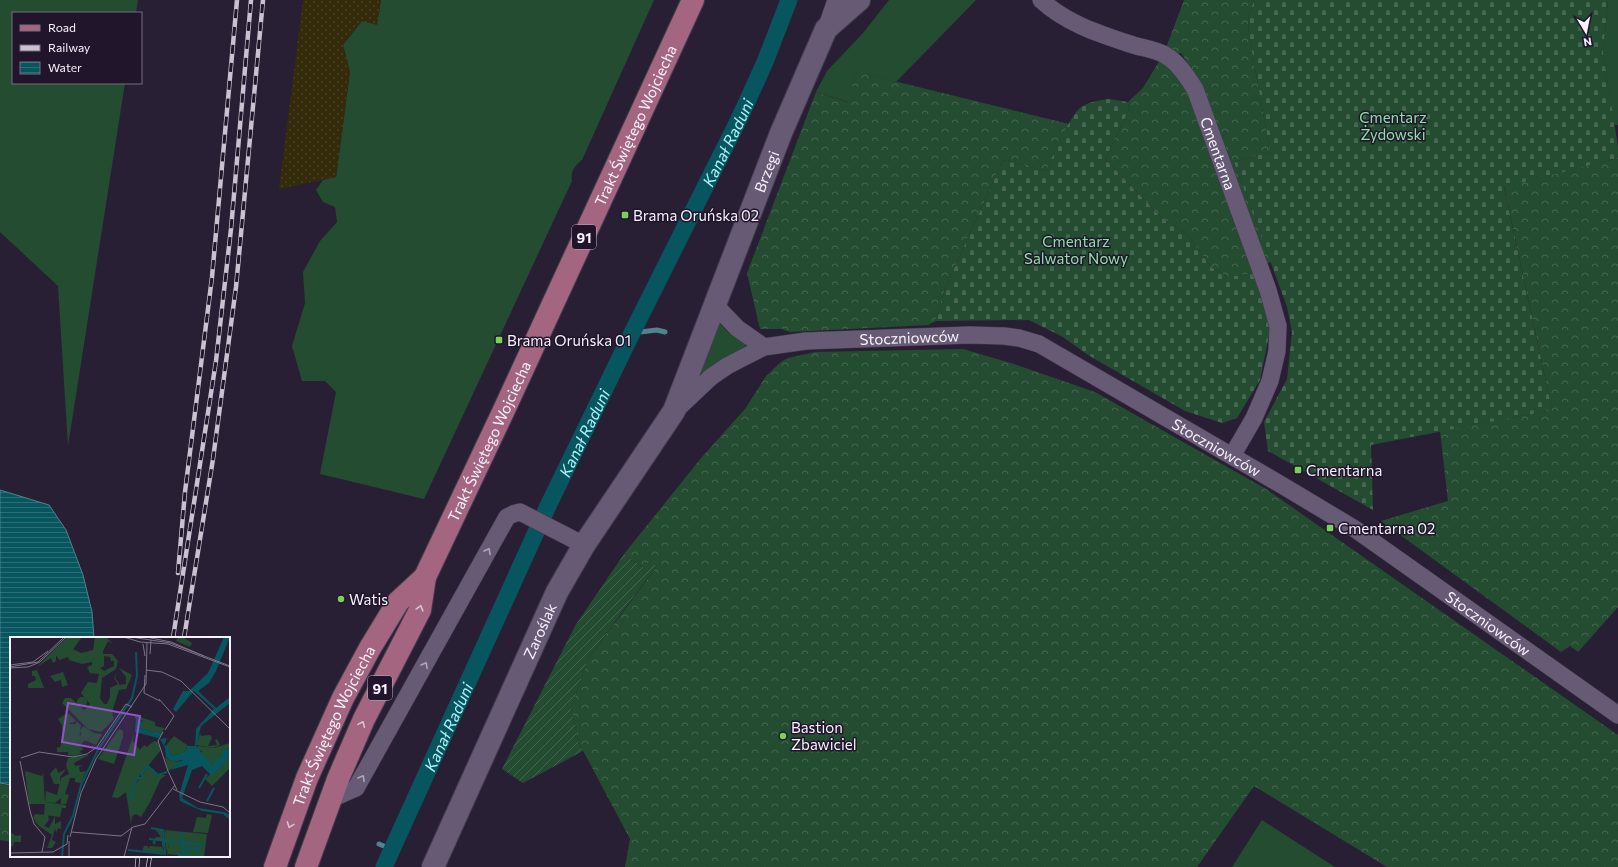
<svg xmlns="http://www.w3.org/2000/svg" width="1618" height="867" font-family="Commissioner,sans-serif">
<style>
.grass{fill:#244c31}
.forest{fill:url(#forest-crowns)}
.sand{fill:url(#sand-dots)}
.cemetery{fill:url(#cemetery-stones)}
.garden{fill:url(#garden-furrows)}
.water{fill:url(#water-rules);stroke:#4f848e}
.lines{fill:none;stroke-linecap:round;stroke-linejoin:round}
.stream{stroke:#4f848e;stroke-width:5}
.canal{stroke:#07555e;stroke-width:17}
.street-casing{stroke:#453b4e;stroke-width:18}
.secondary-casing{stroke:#453b4e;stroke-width:24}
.primary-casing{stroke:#453b4e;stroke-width:24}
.street{stroke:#665a74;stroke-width:17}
.secondary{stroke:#665a74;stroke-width:22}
.primary{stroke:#a3657f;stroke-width:22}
.rail-casing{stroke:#c9c2d1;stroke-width:4.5}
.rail{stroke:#20152b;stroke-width:3;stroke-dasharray:9;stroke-linecap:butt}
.oneway{stroke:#afa6ba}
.oneway2{stroke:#dac1d2}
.poi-dot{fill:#7bd156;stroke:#20152b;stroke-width:1.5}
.labels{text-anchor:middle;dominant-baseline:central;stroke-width:3;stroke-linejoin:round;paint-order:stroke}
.shield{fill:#20152b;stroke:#b7b0bf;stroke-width:1}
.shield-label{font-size:14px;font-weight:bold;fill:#f8f2ff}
.park-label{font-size:15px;fill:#8ee2a8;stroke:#20152b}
.street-label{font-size:15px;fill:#f8f2ff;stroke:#20152b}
.poi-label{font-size:15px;fill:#f8f2ff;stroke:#20152b;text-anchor:start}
.water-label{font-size:16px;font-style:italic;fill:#adf2fc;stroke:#20152b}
.inset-river{fill:none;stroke:#07555e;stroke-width:2}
.inset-road{fill:none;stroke:#7c7386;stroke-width:1}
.view{fill:#9454cc;fill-opacity:0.15;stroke:#9454cc;stroke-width:2}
.inset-edge{fill:none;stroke:#f8f2ff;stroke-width:2}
</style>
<defs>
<pattern id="forest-crowns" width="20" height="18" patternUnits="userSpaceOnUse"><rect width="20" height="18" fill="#244c31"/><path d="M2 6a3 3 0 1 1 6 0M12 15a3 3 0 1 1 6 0" fill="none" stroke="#456650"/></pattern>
<pattern id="sand-dots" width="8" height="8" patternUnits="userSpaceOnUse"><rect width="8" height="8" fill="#332b0a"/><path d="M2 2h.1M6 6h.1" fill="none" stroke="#474022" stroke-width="1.8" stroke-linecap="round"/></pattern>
<pattern id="cemetery-stones" width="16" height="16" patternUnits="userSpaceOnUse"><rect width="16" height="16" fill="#244c31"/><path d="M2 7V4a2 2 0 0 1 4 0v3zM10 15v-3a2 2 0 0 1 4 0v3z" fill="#456650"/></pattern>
<pattern id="garden-furrows" width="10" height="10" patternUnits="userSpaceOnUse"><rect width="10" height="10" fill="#244c31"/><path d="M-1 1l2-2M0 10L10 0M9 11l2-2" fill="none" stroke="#456650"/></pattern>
<pattern id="water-rules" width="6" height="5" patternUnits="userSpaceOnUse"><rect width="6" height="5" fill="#07555e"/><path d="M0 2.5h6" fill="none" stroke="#2c6e76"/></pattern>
</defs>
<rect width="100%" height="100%" fill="#291f35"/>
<!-- grass -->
<path class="grass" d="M0,0H138L136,13H13V83H125L68,446L58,286L0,232Z
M381,0H654L582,160C575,165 570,172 572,181L424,499L320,474L336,392L325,381H302L292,346L305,303L303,272L320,241L337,222L335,207L323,202L316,190L323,180L336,177L350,72L343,45L362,21L377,24Z
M889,0H976L896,82L857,72L848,102L816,92L827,71L863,33Z
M1608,0H1618V125H1614L1603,52Z
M719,323L729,333L746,344L745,348C740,350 734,352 730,355C722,359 706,374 699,374Z
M1262,820L1335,867H1232Z"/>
<!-- forest -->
<path class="forest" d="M1184,0H1254L1248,18L1249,35L1270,152L1234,162L1271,262L1266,264L1200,87L1191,68L1181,53L1175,54L1166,48Z
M1161,58L1190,93L1253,273L1235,276H1227L1211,267L1188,235L1161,217L1105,159L1129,110L1128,102L1143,88Z
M857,72L1069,124L1046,171L1003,160L944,291L936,321L928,325L790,332L782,329H760L747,273L816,92L847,102Z
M1618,158V607L1578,652L1570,646L1561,652L1381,521L1448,501L1440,431L1552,410L1504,186Z
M963,349L1014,364L1095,392L1266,489L1618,735V867H1387L1254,786L1197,867H625L630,839L579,743L571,708L588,659L657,566L644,568L624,554L702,457L745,409L766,376L781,362L788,358L815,352Z
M0,784L11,786V842L0,840Z"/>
<!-- sand -->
<path class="sand" d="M303,0H381L377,25L362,21L343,45L350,72L336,177L279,189Z"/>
<!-- cemetery -->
<path class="cemetery" d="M1254,0H1608L1603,52L1618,147V158L1504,187L1552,410L1371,445L1373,510L1268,451L1264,422L1287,379L1292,332L1287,307L1234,162L1270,152L1249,35L1248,18Z
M1109,99L1128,102L1129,110L1105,159L1161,217L1188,235L1211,267L1227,276H1235L1253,273L1268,317L1270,330L1260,380L1237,418L1222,423L1185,411L1088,355L1063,337L1029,320L936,321L944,291L1003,160L1046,171C1053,157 1069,117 1080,108C1087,102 1100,100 1109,99Z"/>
<!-- garden -->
<path class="garden" d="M624,554L644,568L649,561L657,566L628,604L588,659L571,708L579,743L583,751L523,783L502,769L503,767L575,626Z"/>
<!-- water -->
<path class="water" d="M0,490L49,505L66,530L83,575L92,612L94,638H11V785L0,783Z"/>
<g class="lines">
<!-- stream -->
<path class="stream" d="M632,333L657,330L665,332
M379,844L391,849"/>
<!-- canal -->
<path class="canal" id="s1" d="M384,867L547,508L632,333L740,117L765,62L789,0"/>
<defs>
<g id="street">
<path id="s2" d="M1041,0C1067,24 1100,34 1133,45C1143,48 1157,50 1165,55C1179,63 1187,77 1195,89L1268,290L1278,326L1277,351L1270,381L1254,418L1232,456"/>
<path d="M826,29L836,0"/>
<path d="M715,305L737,328L764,347"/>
<path id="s3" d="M676,410L711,377L727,366L764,347L806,341L969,335L1004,336L1019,338L1039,344L1285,487L1355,529L1618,715"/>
<path d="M331,799L356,788L507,517L513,514L520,512L584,545"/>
</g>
<g id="secondary">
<path id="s4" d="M433,867L557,592L584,545L674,411L781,133L826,29L859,0"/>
</g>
<g id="primary">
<path id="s5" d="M275,867L307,778L343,698L370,648L398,602L425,577"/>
<path id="s6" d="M306,867L338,779L364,719L420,610L425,577L504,410L693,0"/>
</g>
</defs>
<!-- street casing -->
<use href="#street" class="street-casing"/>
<!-- secondary casing -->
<use href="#secondary" class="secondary-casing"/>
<!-- primary casing -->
<use href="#primary" class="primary-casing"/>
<!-- street -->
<use href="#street" class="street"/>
<!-- secondary -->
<use href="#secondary" class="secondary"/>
<!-- primary -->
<use href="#primary" class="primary"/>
<defs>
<path id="rail" d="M178,573L185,492L212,277L237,0
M173,638L216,361L231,229L251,0
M184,638L213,459L236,287L263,0
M137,867L138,856
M148,867L150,856"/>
</defs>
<!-- rail casing -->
<use href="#rail" class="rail-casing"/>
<!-- rail -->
<use href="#rail" class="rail"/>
</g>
<!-- one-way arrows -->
<defs><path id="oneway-chevron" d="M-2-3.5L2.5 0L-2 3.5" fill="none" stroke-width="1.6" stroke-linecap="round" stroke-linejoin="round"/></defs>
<g class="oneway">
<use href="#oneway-chevron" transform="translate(488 551) rotate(-61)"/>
<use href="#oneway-chevron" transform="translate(425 665) rotate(-61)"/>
<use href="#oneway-chevron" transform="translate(362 778) rotate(-61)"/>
</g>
<g class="oneway2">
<use href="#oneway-chevron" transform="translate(420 608) rotate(-75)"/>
<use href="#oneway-chevron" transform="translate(362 724) rotate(-66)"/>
<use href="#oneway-chevron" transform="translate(290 825) rotate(110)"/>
</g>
<!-- markers -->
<g class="poi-dot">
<rect x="621" y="211" width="8" height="8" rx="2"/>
<rect x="495" y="336" width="8" height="8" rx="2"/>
<rect x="1294" y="466" width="8" height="8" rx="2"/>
<rect x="1326" y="524" width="8" height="8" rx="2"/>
<circle cx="341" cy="599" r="4"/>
<circle cx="783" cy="736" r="4"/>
</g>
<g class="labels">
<!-- shield labels -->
<g class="shield">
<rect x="572" y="225" width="24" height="24" rx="3"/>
<rect x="368" y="676" width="24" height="24" rx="3"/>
</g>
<g class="shield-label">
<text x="584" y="237">91</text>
<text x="380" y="688">91</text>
</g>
<!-- park labels -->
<g class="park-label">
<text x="1393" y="117">Cmentarz<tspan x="1393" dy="17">Żydowski</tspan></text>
<text x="1076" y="241">Cmentarz<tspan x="1076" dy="17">Salwator Nowy</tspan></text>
</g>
<!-- street labels -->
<g class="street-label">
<text stroke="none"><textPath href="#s6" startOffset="813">Trakt Świętego Wojciecha</textPath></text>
<text stroke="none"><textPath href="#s2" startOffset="251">Cmentarna</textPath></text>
<text stroke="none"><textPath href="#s4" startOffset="774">Brzegi</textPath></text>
<text stroke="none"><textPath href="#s3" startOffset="255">Stoczniowców</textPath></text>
<text stroke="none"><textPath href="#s6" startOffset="465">Trakt Świętego Wojciecha</textPath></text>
<text stroke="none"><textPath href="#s3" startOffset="591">Stoczniowców</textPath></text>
<text stroke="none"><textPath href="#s3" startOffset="915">Stoczniowców</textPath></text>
<text stroke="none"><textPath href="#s4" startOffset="259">Zaroślak</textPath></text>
<text stroke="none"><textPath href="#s5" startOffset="153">Trakt Świętego Wojciecha</textPath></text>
</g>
<!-- poi labels -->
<g class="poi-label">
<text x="633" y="215">Brama Oruńska 02</text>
<text x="507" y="340">Brama Oruńska 01</text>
<text x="1306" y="470">Cmentarna</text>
<text x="1338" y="528">Cmentarna 02</text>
<text x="349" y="599">Watis</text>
<text x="791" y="727">Bastion<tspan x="791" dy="17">Zbawiciel</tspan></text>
</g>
<!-- water labels -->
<g class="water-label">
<text stroke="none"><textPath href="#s1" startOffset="802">Kanał Raduni</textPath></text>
<text stroke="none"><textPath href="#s1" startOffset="478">Kanał Raduni</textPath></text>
<text stroke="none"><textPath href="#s1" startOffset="154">Kanał Raduni</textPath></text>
</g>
</g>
<!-- overview -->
<g transform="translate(10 637)">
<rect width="220" height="220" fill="#291f35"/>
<path d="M67 65a5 5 0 1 1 10 0a5 5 0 1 1-10 0ZM109,92L113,94V100L104,127L88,122ZM190,96L191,99L200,98L202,101L198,109L207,108L205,103L207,102L210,108L203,111L186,108ZM124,97L123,104L130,113L134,108L137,110L144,104L148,105L151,113L128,141L124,151L121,162L140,165L131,180L126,177L122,179L121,187L116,155L108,161L102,160ZM220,120V131L202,149L195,142ZM46,130L48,136L56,132L50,140V147H44L40,137ZM197,177L202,178L198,196L183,195L187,180L196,181ZM154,193L197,197L194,220L157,217L160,202Z" fill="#244c31"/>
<path d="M57,0H72L63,12L71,16L83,13L85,0H96L103,7L98,4L93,14V17H102L108,24L106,32L92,41L90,61L94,67H97L100,60V51L108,47L104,41L107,35L105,41L109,46V48L116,47V40L109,31L122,38L116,52L109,53L102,75L104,82L91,95L78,92L52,66L55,61H61L74,73L80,67L71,56L78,45L87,46L89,37L80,36L77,30L82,28V25L72,27L59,23L58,20L49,23L46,18V24L43,26L41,21L27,30ZM94,19L100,20L101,24H104V29L94,34L90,31L94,29ZM168,0H173L182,6L180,10L166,4ZM27,33L34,51H18V47L26,43L25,39H22V34ZM53,35L58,48L52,50L51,43L45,45L40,39ZM58,76L66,84L58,87V97L52,99V88L48,82ZM125,78L145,85V89L154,91L153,95L152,97L146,93L144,96L130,91L133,84L125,81ZM69,96L70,100L71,96L76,102L69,109L74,112L69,115L73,116L64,119L58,118V115H47V110L59,112L61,107L68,108ZM84,96L92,97L86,108L77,104ZM164,99L177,108L176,114L162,119L157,107ZM220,106V111L212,114V118L203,129L192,119V114L186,112L188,109L204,111ZM79,118L64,126L65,129L73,128L69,130L70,135L76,134L71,146L65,145V141H60L55,157L59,158L56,167H51V161L45,166L35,165L36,154L47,158L51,141L59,137L56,128L58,121ZM155,120L163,125L173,124L158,134ZM139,129L147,138H156L150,143L140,165L125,169L121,162L123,150ZM25,177L38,178L39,183L34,189L39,191L45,179V187L51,184V192L48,191L46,196L45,191L42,203L46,205L42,211H37L42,198L28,188L23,181ZM145,192L152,193L154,210H152V204L146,203L145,208L142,206L146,200H151ZM0,195L6,199L11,198V205H4L3,210L0,208ZM154,195L158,196L160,202L157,217ZM134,209H138V212L140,209L152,210L155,216L132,214Z" fill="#244c31" fill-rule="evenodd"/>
<path d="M66,84L71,88L68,108L61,107L59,112L50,111L53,98L58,97V87H66ZM73,89L84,96L76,105L70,94ZM35,165L56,168V171H52L50,180L34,178Z" fill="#244c31"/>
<path d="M15,134L32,139L33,135L35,167H19Z" fill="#244c31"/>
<path d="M214,0H220L206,34L199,46L188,54L206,71L220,60V66L191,89L186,109L202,128L212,118V114L220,111V120L202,139L192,129L182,133L172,161L188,171L214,175L220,178V183L213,177L192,174L170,164L169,158L178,128L160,133L173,123L163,125L156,120L155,111L150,102L157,101L154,109L158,108L162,119L176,114L177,109H185L186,92L204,72L184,54L166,75L163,72L173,54H179L198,36ZM126,81L133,85L130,91L144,96L146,93L152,97L148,101L125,95Z" fill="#07555e"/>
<path class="inset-river" d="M189,151L197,137M121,163L125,145L128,141H132V136L138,129L148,138L157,135M197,164L204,151M172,195L174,219M139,202L194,208M174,212L189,213L190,208M118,213L155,217L153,193L141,191M168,218L187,220M52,220L54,197L63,179L71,148L88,113L122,61L127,39L126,15"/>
<path class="inset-road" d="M114,0L130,5L158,7L220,30M121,0L160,6L220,29M136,0L161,5L194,19M133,7L135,19M140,17L141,3M0,28L23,25L38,14M0,30L28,25L54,0M0,31L18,30L30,25L56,0M136,33L152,35L171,44L220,92M135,38L134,56L150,64M149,62L164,79L155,93M153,95L148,104L158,134L167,153M11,121L29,115L63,120L77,117L87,110L116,67L122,70M10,124L20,174L24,187L35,200L32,215M163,152L190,165L213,170L220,176M61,195L111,199L123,190L135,187L165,148M60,200L71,156L86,122L136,47L137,6M0,216L43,215L57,207L58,198M59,220V204M114,220L122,190"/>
<path class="view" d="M58,66L130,79L124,118L52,105Z"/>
<rect width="220" height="220" class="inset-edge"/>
</g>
<!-- legend -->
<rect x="12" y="12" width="130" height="72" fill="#20152b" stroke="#766d80"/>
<rect x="20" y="25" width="20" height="6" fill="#a3657f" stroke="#766d80"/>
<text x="48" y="32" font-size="12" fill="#f8f2ff">Road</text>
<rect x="20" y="45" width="20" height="6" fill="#c9c2d1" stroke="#766d80"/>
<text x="48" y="52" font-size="12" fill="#f8f2ff">Railway</text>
<rect x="20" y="62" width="20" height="12" fill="url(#water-rules)" stroke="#766d80"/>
<text x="48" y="72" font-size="12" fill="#f8f2ff">Water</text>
<!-- north arrow -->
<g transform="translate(1586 32) rotate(170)" stroke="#20152b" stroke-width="3" paint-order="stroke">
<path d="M0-3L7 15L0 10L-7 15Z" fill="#f8f2ff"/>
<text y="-6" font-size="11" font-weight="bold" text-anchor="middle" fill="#f8f2ff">N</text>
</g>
</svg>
